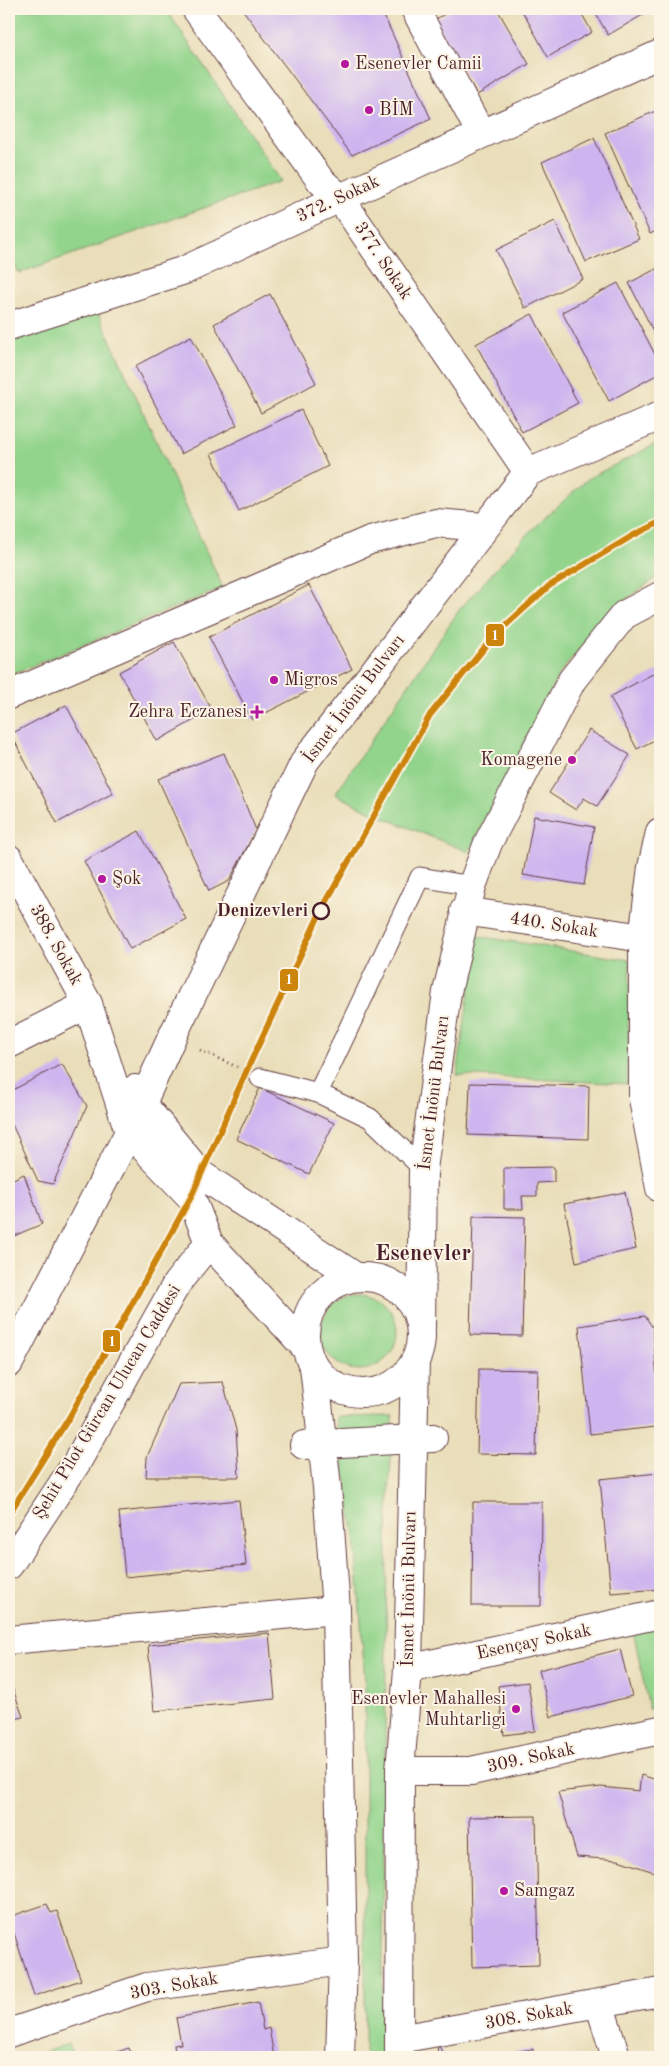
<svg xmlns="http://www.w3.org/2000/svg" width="669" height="2066" font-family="'Old Standard TT',serif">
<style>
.green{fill:#92d48b;stroke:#6e7a5b}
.building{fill:#ceb5ef}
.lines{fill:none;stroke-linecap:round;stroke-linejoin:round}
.service-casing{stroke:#623c40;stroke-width:21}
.pedestrian-casing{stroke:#623c40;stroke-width:30}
.minor-casing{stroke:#623c40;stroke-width:30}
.tertiary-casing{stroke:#623c40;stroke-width:30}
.primary-casing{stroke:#623c40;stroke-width:30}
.path{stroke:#623c40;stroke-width:3;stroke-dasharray:1 4;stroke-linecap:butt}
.service{stroke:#fff;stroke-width:19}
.pedestrian{stroke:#fff;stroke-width:28}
.minor{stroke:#fff;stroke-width:28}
.tertiary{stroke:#fff;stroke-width:28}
.primary{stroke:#fff;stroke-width:28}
.tram-1-casing{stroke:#fcf5e5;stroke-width:10}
.tram-1{stroke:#cc840b;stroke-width:6}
.poi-dot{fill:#b5179e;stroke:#fcf5e5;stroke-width:2}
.stop-dot{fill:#fcf5e5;stroke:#4a1f2b;stroke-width:2.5}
.labels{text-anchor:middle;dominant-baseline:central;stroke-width:4;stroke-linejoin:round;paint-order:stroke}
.poi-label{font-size:18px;fill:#4a1f2b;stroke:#fcf5e5;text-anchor:start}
.street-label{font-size:18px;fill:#4a1f2b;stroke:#fcf5e5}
.stop-label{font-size:18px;font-weight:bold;fill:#4a1f2b;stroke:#fcf5e5;text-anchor:end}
.district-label{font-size:22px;font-weight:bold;fill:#4a1f2b;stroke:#fcf5e5}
.line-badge{stroke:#fcf5e5;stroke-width:2}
.badge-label{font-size:14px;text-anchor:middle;font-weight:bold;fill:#fff}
</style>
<rect width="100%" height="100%" fill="#fcf5e5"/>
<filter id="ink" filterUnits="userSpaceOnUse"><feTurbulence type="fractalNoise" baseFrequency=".02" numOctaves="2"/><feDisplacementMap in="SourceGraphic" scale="10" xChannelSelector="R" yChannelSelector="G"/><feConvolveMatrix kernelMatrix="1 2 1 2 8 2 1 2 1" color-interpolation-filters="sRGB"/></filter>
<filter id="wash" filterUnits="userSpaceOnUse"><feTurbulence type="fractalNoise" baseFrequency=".0096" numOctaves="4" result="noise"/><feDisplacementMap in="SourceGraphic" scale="20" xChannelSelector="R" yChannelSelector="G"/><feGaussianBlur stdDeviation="1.12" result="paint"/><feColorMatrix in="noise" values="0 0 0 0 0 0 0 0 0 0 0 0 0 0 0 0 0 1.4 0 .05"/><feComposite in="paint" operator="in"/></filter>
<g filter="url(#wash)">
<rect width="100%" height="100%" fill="#e9deb9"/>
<!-- green -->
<path class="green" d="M9,9H166L281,181L19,273L9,256Z
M98,313L223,588L9,675V342Z
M660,442V575L611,610L559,674L469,852L377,815L335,794L459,610L531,530L589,478Z
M477,936L630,960L627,1084L457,1075Z
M321 1332a38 38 0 1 1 76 0a38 38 0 1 1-76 0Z
M393,1416L387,1536L382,2057H365V1682L355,1537L335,1417Z
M660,1624V1707L649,1709L633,1630Z
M68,2044L74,2057H29Z"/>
<g id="blocks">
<!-- building -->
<path class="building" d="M242,9H381L431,119L352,155Z
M454,9H497L529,64L477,95L434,20Z
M521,9H579L592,32L548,57Z
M593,9H653L608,35Z
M658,110L660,115V229L650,234L605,133Z
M594,138L639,239L586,262L542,162Z
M555,221L583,279L525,308L496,250Z
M660,267V345L629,283Z
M618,283L660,364V373L609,401L562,312Z
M270,294L316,383L261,413L214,324Z
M532,314L578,403L522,432L476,344Z
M191,336L237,425L181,454L135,366Z
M301,410L328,466L239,511L211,454Z
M309,585L352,669L252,720L209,637Z
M174,642L212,710L157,741L119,672Z
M660,670V737L637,749L610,697Z
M66,705L113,793L57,823L11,734Z
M589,730L630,755L597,806L584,798L576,810L549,793Z
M224,753L256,830L229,881L209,891L158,779Z
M534,816L594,827L584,885L523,875Z
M139,831L186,919L130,949L84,861Z
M62,1064L87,1106L53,1184L38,1181L9,1118V1092Z
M470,1083L589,1086L588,1139L468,1135Z
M260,1088L334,1123L309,1174L236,1139Z
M554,1167V1182L537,1183V1196H522L523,1209H504V1168Z
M24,1174L42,1224L9,1238V1181Z
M625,1192L636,1249L576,1262L564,1204Z
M473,1216L525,1217L522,1336L470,1335Z
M645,1316L653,1328L660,1416L656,1427L590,1434L579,1326Z
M479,1369L538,1370L536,1455L477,1454Z
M223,1382L236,1430L239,1477H146L147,1457L179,1384Z
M658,1473L660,1478V1589L611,1593L600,1479Z
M239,1500L246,1565L125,1577L119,1512Z
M473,1502H542L541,1606H472Z
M269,1633L275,1699L154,1711L148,1645Z
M620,1649L632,1696L551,1717L539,1670Z
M9,1678L23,1717L9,1721Z
M528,1682L535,1731L504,1735L498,1686Z
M641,1775L660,1781V1874L618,1860L577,1857L558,1792L601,1787L639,1791Z
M536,1816L539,1965L472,1967L469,1817Z
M47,1904L51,1913L57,1911L81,1980L34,1996L9,1917Z
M258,2002L263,2030L269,2028L274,2057H176L174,2045L181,2044L176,2018Z
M438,2043L444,2057H437Z
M129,2048L132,2057H102Z
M533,2049V2057H484V2056Z"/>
</g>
</g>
<g filter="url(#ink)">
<use href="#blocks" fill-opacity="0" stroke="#623c40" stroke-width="1"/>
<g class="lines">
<defs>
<path id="service" d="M260,1078L318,1093L370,1118L423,1169
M318,1093L420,877L472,886"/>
<path id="pedestrian" d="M304,1445L433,1438"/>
<path id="minor" d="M196,9L321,181L340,198L528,472
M415,9L481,134
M9,695L370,540L436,523L484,527
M660,832L652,867L643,938V1099L660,1188
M464,911L643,938
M9,1044L88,1004
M9,1640L336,1610
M408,1669L660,1614
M400,1771H471L660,1730
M599,2003L616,2057
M9,2033L147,1987L343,1961
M399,2039L660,1992"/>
<path id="tertiary" d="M9,326L185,270L340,198L660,54
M9,859L88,1004
M9,1363L129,1132
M9,1565L77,1462L177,1283L209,1243"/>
<path id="primary" d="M88,1004L129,1132L191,1197L209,1243L306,1348
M135,1089L141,1102L200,1174L356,1277
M129,1132L172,1037L305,761L528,472L660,416
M305 1335a58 58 0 1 1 116 0a58 58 0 1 1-116 0Z
M421,1327L423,1169L447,992L472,886L488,843L572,680L624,615L660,596
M314,1366L327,1487L336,1610L343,1961L340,2057
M399,2057L400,1771L408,1669L415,1361"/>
</defs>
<!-- service casing -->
<use href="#service" class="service-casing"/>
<!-- pedestrian casing -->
<use href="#pedestrian" class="pedestrian-casing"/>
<!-- minor casing -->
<use href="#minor" class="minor-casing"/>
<!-- tertiary casing -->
<use href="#tertiary" class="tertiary-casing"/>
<!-- primary casing -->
<use href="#primary" class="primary-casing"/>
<!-- path -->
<path class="path" d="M200,1050L237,1067"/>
<!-- service -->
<use href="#service" class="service"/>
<!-- pedestrian -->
<use href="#pedestrian" class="pedestrian"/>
<!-- minor -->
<use href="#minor" class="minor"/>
<!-- tertiary -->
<use href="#tertiary" class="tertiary"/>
<!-- primary -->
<use href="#primary" class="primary"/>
<defs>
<path id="tram-1" d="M9,1514L70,1416L191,1197L246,1072L321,911L430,715L494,636L549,586L632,536L660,522"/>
</defs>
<!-- tram-1 casing -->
<use href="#tram-1" class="tram-1-casing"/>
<!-- tram-1 -->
<use href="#tram-1" class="tram-1"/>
</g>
</g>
<!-- markers -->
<g class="poi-dot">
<circle cx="345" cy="64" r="5"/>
<circle cx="369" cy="110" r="5"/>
<circle cx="274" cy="680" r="5"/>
<path d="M254.5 704.5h5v5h5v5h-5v5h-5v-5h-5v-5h5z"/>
<circle cx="572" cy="760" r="5"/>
<circle cx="102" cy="879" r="5"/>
<circle cx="516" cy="1709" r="5"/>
<circle cx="504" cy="1891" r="5"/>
</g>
<circle class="stop-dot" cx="321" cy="911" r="8"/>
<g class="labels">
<!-- poi labels -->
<g class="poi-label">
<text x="355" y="64">Esenevler Camii</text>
<text x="379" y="110">BİM</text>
<text x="284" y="680">Migros</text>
<text x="247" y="712" text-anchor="end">Zehra Eczanesi</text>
<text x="562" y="760" text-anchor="end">Komagene</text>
<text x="112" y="879">Şok</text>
<text x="506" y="1699" text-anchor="end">Esenevler Mahallesi<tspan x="506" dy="21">Muhtarligi</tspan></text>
<text x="514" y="1891">Samgaz</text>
</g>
<!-- street labels -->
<g class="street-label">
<text transform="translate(338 199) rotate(-25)">372. Sokak</text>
<text transform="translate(383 261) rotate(56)">377. Sokak</text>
<text transform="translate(354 699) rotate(-53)">İsmet İnönü Bulvarı</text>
<text transform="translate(554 925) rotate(9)">440. Sokak</text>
<text transform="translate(56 945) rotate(61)">388. Sokak</text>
<text transform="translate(434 1093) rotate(-83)">İsmet İnönü Bulvarı</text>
<text transform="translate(107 1402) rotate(-59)">Şehit Pilot Gürcan Ulucan Caddesi</text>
<text transform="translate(409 1589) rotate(-89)">İsmet İnönü Bulvarı</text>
<text transform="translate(534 1642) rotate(-12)">Esençay Sokak</text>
<text transform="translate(531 1758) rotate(-12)">309. Sokak</text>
<text transform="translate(174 1986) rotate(-10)">303. Sokak</text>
<text transform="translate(529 2016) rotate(-10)">308. Sokak</text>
</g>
<!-- stop labels -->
<g class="stop-label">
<text x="308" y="911">Denizevleri</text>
</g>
<!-- district labels -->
<g class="district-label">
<text x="423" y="1254">Esenevler</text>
</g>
</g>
<g class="line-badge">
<rect x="485" y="623" width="20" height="24" rx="5" fill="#cc840b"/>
<rect x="279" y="968" width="20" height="24" rx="5" fill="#cc840b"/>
<rect x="102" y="1329" width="19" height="24" rx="5" fill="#cc840b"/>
</g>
<g class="badge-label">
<text x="495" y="640">1</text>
<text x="289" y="984">1</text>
<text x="112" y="1346">1</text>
</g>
<!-- margin -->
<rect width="669" height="2066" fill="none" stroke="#fcf5e5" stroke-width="30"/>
</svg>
